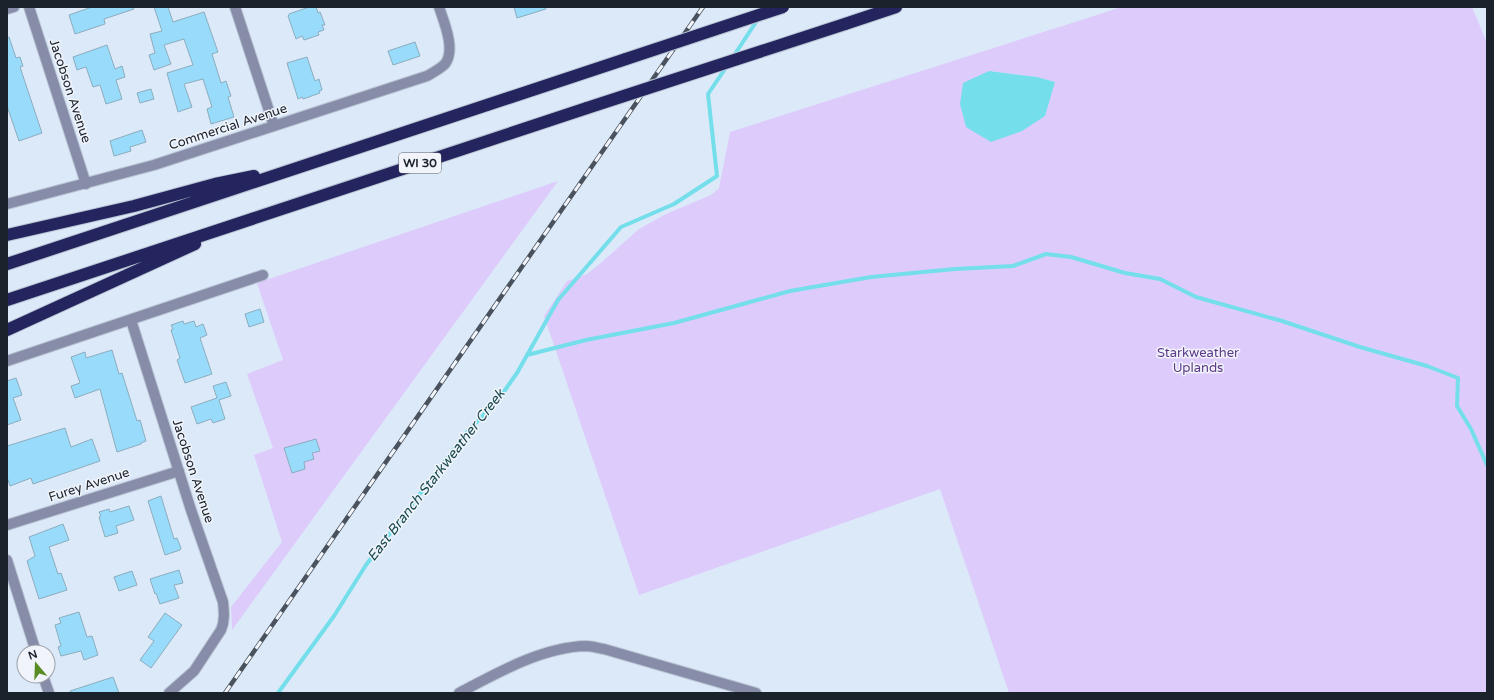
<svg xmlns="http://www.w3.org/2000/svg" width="1494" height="700" font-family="'Varela Round',sans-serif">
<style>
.green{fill:#ddcbfb;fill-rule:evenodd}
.water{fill:#74deea}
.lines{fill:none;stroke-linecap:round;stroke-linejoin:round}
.stream{stroke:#74deea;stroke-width:4}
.building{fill:#99dbfa;stroke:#8badbe}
.minor-casing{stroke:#b9c5d4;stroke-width:12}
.highway-casing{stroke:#b9c5d4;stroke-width:14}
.minor{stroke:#878ca9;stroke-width:10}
.highway{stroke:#24255e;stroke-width:12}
.rail-casing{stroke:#49525d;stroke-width:4.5}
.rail{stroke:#f1f5fb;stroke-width:3;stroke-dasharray:9;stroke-linecap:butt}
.highway-bridge-casing{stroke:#b9c5d4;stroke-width:14;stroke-linecap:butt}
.highway-bridge{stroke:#24255e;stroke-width:12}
.labels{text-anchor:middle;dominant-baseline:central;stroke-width:3;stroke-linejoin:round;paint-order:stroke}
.shield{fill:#f1f5fb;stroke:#5a616a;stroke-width:1}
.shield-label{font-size:12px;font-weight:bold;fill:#1a222c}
.street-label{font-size:13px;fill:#1a222c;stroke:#f1f5fb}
.park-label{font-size:13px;fill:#5e3a89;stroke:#f1f5fb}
.water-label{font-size:14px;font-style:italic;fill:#17474c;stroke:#f1f5fb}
</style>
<rect width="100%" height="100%" fill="#dce9f9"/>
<!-- green -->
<path class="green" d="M1122,7H1472L1487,43V693H1009L940,489L639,595L544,316L567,281L587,274L602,262L639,229L666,214L711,195L719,188L730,132ZM989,71L1037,77L1055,82L1049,98Z
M558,181L232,630L231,607L282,542L254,455L273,448L247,374L283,360L257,283Z"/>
<!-- water -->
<path class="water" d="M989,71L1037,77L1055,82L1045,116L1022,131L991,142L966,127L960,104L963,83Z"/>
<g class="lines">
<!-- stream -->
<path class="stream" d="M733,57L758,19
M527,355L586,340L674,323L790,291L871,277L955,269L1013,266L1046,254L1071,257L1125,273L1160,279L1196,297L1282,321L1360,347L1427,366L1458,378L1457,406L1471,429L1487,465
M278,693L334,616L366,565L467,432L498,400L517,373L558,300L621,227L674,204L717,176L708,94L727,66"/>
</g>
<!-- building -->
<path class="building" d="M92,7H133L134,9L104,19L105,24L75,34L69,15Z
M154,7H168L173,22L204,12L218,52L212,54L221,83L226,81L231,96L228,97L234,117L211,124L207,109L212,107L203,79L184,84L192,107L178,112L167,73L193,65L184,39L164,45L171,64L154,70L149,55L155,53L150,34L162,31Z
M309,7H316L318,13L320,12L325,25H322L324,30L318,32L319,35L304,40L302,36L296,39L288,16L289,15V14Z
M514,7H545L546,9L517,18Z
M9,37L16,58L20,57L23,66L20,67L42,133L19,141L7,106V38Z
M415,42L420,56L393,65L388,51Z
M107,45L115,69L122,66L125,77L116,80L122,99L106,104L100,85L93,87L86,67L77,70L73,57Z
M307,57L315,81L319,79L322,90L319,91L320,93L303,99L302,97L298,99L287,63Z
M151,89L154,99L140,103L137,93Z
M142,130L146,142L130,147L131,151L114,156L110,141Z
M260,309L264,322L249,327L245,314Z
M183,321L184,324L194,321L196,327L203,324L207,335L200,338L212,374L185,383L177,360L180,358L171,330L173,329L171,325Z
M112,350L119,374L122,373L137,421L140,420L146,441L141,443V444L117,452L100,389L75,398L71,386L80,383L71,357L85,352L86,358Z
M16,378L22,395L13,398L21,420L7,425V381Z
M226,382L231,396L219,400L225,419L213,423L211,419L197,424L191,407L217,398L213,386Z
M65,428L71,447L92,439L100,461L33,484L31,478L10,486L7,477V446Z
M316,439L320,451L312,453L314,459L304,462L305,469L292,473L284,448Z
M161,496L174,539L177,538L181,548L180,550L165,555L148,501Z
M129,506L134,520L116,526L118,533L105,537L99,517L101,516L99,512L109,509L110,512Z
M63,524L69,540L49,547L58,574L61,573L67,590L39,599L27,561L35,556L29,537Z
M179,570L183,583L174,585L179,598L160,604L156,593L155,594L150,579Z
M132,571L137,585L119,591L114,577Z
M79,612L87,637L92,636L98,655L84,660L81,651L61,656L58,647L61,646L55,625L61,623L59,618Z
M165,613L182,625L151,668L140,660L154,641L148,637Z
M113,677L119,693H71L70,691Z"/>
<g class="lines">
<defs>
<path id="minor" d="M29,7L86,184
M235,7L274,126
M7,9L14,7
M7,204L154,165L427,76C434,72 440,69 445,64C456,50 444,22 439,7
M131,320L191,510L223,602C224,612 225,621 221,630L194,671L169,693
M7,361L263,275
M7,525L179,471
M7,560L36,652
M43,676L49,693
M459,693C497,673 542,647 586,646C592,646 598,648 604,649L756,693"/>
<path id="highway" d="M845,24L896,7
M7,235L134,206L215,184L254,176
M7,264L626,59
M7,300L587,108
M7,330L195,244"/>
</defs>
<!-- minor casing -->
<use href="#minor" class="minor-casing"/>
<!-- highway casing -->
<use href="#highway" class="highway-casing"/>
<!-- minor -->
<use href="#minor" class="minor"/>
<!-- highway -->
<use href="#highway" class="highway"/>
<defs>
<path id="rail" d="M225,693L703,7"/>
</defs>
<!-- rail casing -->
<use href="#rail" class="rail-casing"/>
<!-- rail -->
<use href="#rail" class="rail"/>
<defs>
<path id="highway-bridge" d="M626,59L783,7
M587,108L845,24"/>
</defs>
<!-- highway-bridge casing -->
<use href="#highway-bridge" class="highway-bridge-casing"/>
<!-- highway-bridge -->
<use href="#highway-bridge" class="highway-bridge"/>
</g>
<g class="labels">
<!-- shield labels -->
<rect class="shield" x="399" y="153" width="42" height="20" rx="3"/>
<g class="shield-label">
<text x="420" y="163">WI 30</text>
</g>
<!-- street labels -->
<g class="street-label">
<text transform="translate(70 91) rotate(72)">Jacobson Avenue</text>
<text transform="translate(228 127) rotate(-18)">Commercial Avenue</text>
<text transform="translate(193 471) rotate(72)">Jacobson Avenue</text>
<text transform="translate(89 485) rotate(-18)">Furey Avenue</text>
</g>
<!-- park labels -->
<g class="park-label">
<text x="1198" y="353">Starkweather<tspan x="1198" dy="15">Uplands</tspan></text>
</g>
<!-- water labels -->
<g class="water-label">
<text transform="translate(436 475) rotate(-52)">East Branch Starkweather Creek</text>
</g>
</g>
<!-- border -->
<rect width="1494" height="700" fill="none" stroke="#1a222c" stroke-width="16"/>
<!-- north arrow -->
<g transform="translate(36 664) rotate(341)"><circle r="19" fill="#f1f5fb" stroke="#9ba1a8"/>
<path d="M0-3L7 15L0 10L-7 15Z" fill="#598c23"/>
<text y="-6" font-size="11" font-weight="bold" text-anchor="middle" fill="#1a222c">N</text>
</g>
</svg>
